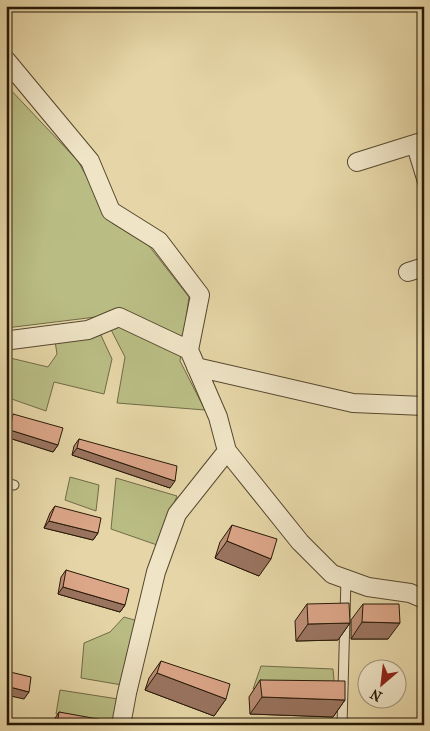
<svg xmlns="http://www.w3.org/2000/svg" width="430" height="731" font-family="'IM FELL French Canon',serif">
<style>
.green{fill:#b9bd84;stroke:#706b46}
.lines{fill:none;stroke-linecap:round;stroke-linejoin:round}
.service-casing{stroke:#56482f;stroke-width:11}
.minor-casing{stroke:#56482f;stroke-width:20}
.service{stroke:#efe4c6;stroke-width:9}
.minor{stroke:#efe4c6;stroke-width:18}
.wall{fill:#bd8f76;stroke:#261907}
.shaded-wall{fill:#9a7460;stroke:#261907}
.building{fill:#dca689;stroke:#261907}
</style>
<rect width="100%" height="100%" fill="#e6d6a7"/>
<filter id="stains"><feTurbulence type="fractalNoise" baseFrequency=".004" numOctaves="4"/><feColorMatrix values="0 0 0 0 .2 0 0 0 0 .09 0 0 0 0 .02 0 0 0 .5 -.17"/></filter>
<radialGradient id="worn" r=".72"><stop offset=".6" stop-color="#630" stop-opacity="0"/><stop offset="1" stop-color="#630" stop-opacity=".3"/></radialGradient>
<!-- green -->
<path class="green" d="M6,85L78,161L112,223L149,246L189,297L180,361L205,410L117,403L125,357L104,316L6,328Z
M99,331L112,359L104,394L54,382L46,411L6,397V357L48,367L57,354L55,341Z
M70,477L99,485L96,511L65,500Z
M116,478L177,496L157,545L111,529Z
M124,617L138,621L122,685L81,678L84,643L110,632Z
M261,666L333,669L335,692L253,689Z
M60,690L118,699L115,725L56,714Z"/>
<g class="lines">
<defs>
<path id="service" d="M411,145L424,187
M6,483L14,485
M342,725L346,579"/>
<path id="minor" d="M6,60L90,161L111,211L159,241L200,295L189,350L218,417L227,451L300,542L332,574L368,587L410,593L424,599
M357,162L424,141
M408,272L424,267
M6,338L11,340L88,330L119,317L189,350
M196,367L353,403L424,406
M121,725L127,693L156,572L177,514L227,451"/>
</defs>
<!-- service casing -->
<use href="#service" class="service-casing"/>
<!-- minor casing -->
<use href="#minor" class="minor-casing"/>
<!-- service -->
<use href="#service" class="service"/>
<!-- minor -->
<use href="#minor" class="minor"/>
</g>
<!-- wall -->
<path class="wall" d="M13,414L58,445L53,452L6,437V430L8,421Z
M79,439L170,488L72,455L74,446Z
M55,506L98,533L93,540L44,528L50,513Z
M232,525L259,576L215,558L220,542Z
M66,570L125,605L120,612L58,594L61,577Z
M307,604L350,623L338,640L296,641L295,621Z
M363,604L388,639H351V620Z
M161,661L226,699L214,716L145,690L149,678Z
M260,680L345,700L333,717L250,714L249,697Z
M59,712L108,725H54V720Z"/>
<!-- shaded-wall -->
<path class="shaded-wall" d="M10,430L58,445L53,452L6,437V435Z
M77,448L175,481L170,488L72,455Z
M49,521L98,533L93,540L44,528Z
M227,541L271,559L259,576L215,558Z
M63,587L125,605L120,612L58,594Z
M362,622L400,623L388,639H351Z
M350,623L338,640L296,641L308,624Z
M157,673L226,699L214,716L145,690Z
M6,686L29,692L24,699L6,695Z
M262,697L345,700L333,717L250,714Z"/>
<!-- building -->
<path class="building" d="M13,414L63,428L58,445L10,430Z
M79,439L177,466L175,481L77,448Z
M55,506L101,518L98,533L49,521Z
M232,525L277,539L271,559L227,541Z
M66,570L129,589L125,605L63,587Z
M349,603L350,623L308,624L307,604Z
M363,604H399L400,623L362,622Z
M161,661L230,684L226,699L157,673Z
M6,671L31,677L29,692L6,686Z
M260,680L345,681V700L262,697Z
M59,712L109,721L108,725H57Z"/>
<!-- margin -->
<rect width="430" height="731" fill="none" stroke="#e6d6a7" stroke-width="25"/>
<rect x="8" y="8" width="415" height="716" fill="none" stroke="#261907" stroke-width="2.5"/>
<rect x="12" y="12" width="405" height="706" fill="none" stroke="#261907"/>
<!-- north arrow -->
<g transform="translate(382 684) rotate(208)"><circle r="24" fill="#efe4c6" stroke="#9f937a"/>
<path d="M0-4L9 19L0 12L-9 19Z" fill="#8f2418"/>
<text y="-8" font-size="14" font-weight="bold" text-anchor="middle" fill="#261907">N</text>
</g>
<rect width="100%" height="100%" filter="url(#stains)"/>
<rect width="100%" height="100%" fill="url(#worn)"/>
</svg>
